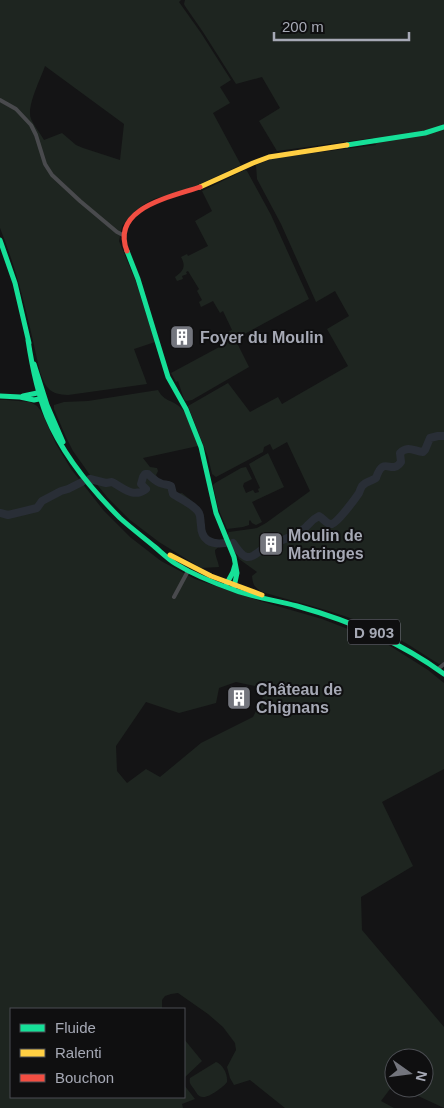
<svg xmlns="http://www.w3.org/2000/svg" width="444" height="1108" font-family="Arial,sans-serif">
<style>
.green{fill:#1e2520;fill-rule:evenodd}
.lines{fill:none;stroke-linecap:round;stroke-linejoin:round}
.river{stroke:#292e36;stroke-width:8}
.street{stroke:#494a4d;stroke-width:4}
.fast{stroke:#16e098;stroke-width:5}
.slow{stroke:#ffcf43;stroke-width:5}
.jam{stroke:#f24e42;stroke-width:5}
.labels{text-anchor:middle;dominant-baseline:central;stroke-width:4;stroke-linejoin:round;paint-order:stroke}
.shield{fill:#0f0f10;stroke:#797b84;stroke-width:1}
.shield-label{font-size:15px;font-weight:bold;fill:#a6a9b5}
.poi-label{font-size:16px;font-weight:bold;fill:#a6a9b5;stroke:#0f0f10;text-anchor:start}
</style>
<rect width="100%" height="100%" fill="#141415"/>
<!-- green -->
<path class="green" d="M0,0H181L179,2L201,33L231,80L220,87L230,103L213,113L241,165L192,188L154,199L143,205L133,213L122,226L119,241L136,282L155,342L134,349C138,361 143,372 147,384L68,395C50,394 46,389 40,372C29,323 19,275 0,228ZM45,66L124,124L120,160L83,148L76,145L62,133L44,140C40,133 34,126 31,119C26,107 41,78 45,66Z
M185,0H444V662L439,664C424,655 409,644 393,636C352,615 306,605 262,592C254,587 253,585 252,576L257,572L239,559L228,536V534L229,532L257,528L266,523L310,491L287,442L273,450L270,444L264,447L263,452L216,477L212,474L208,457L188,406L228,383L250,412L278,397L282,404L348,366L327,329L349,316L335,291L316,302L281,224L257,179L256,165L274,158L376,145L373,138L277,151L259,121L280,108L262,77L236,84L203,32L185,6L184,4Z
M245,170L247,171L271,215L309,299L235,339L249,367L192,400L186,401L184,399L178,381L176,382L171,373L223,345L222,341L228,338L226,333L232,330L223,311L220,313L213,301L201,307L199,302L202,300L197,291L199,289L188,271L186,272L187,274L182,276L183,279L177,281L175,277C184,271 186,266 181,257L187,254L188,256L208,246L195,221L212,211L202,191Z
M158,390C165,403 173,399 182,409C188,415 194,436 198,446L143,458L150,467L157,468L158,471L156,475L161,482L168,481L173,484L176,494L182,493C188,498 195,503 200,509C203,514 201,519 202,525C204,537 214,540 225,541L226,544L221,545L215,550C215,556 218,560 219,567L201,568L159,542L130,520L107,497L95,482L73,451L65,435L54,409V405L64,402L88,401Z
M0,400H7L30,402L37,406L41,411L56,444L71,469L104,511L130,537L161,561L195,579L260,601L322,619L387,644L428,670L444,683V769L382,802L413,866L361,897L362,930L444,1027V1108L401,1088H424V1058H394V1085H393L381,1101L394,1108H285L250,1080L234,1085L230,1078L227,1067L236,1050L235,1043L223,1027L208,1014L178,993L171,994L165,996L162,1000V1009H11V1097H184V1085L195,1099L182,1104L183,1108H0ZM236,682L259,687L263,697L253,717L201,743L160,777L146,769L127,783L117,771L116,746L146,702L179,713L216,703L219,688Z
M268,453L284,487L252,502L262,522L256,525L252,523L250,520L249,521V525L243,527L227,529L218,508L213,485L215,483L241,468L246,467L252,479L244,483L243,486L246,493L253,490L255,493L259,492L258,489L260,488L249,464Z
M184,1039L202,1061L184,1078Z
M216,1062C223,1064 228,1075 227,1082C224,1087 208,1098 203,1097C198,1097 196,1092 194,1089C190,1084 189,1083 190,1078Z"/>
<g class="lines">
<!-- river -->
<path class="river" d="M90,479L106,483L112,482C122,487 133,499 146,489L141,484L143,477L145,474H148C152,478 155,481 160,483C164,485 167,484 171,486L173,494C180,499 195,505 199,513C201,517 200,520 201,525C201,540 211,545 225,543
M0,513L8,515L37,508L42,501L61,491L68,489L82,482
M233,543C236,547 241,556 247,557C253,558 259,551 264,548C276,541 290,539 301,531C309,526 309,521 319,516C323,518 327,525 332,524C338,522 355,499 359,493C360,490 361,488 362,486C366,481 372,481 376,478C384,454 391,476 401,462L400,453C408,445 414,451 423,452L425,450L430,438L438,436H444"/>
<!-- street -->
<path class="street" d="M0,100L16,109L31,125L36,135L45,164L52,175L80,201L117,232L123,235
M174,597L188,571
M438,669L444,664"/>
<!-- fast -->
<path class="fast" d="M347,145L425,133L444,127
M0,240L15,283L29,343
M127,251L138,279L168,377L186,409L201,447L216,513L234,557L237,573L234,587
M28,340C32,366 37,392 47,417C62,453 92,490 120,518C131,528 143,537 155,547C162,553 168,559 176,564C194,575 214,583 234,590C255,598 276,600 297,606C351,621 399,641 444,674
M34,364L47,405L63,442
M0,396L20,397L34,400L44,398
M23,396L42,392
M226,585L233,572L235,565"/>
<!-- slow -->
<path class="slow" d="M200,187L253,163L269,157L347,145
M170,555L211,576L262,595"/>
<!-- jam -->
<path class="jam" d="M127,251C110,208 171,197 200,187"/>
</g>
<!-- icons -->
<defs>
<symbol id="building-square" viewBox="-11 -11 22 22"><rect x="-9" y="-9" width="18" height="18" rx="4" fill="#73757d" stroke="#0f0f10"/><path d="M-4-6H4V6H1V3H-1V6H-4ZM-2.5-4.3h1.7v1.8h-1.7ZM.8-4.3h1.7v1.8H.8ZM-2.5-1h1.7V.8h-1.7ZM.8-1h1.7V.8H.8Z" fill="#fff"/></symbol>
</defs>
<g fill-rule="evenodd">
<use href="#building-square" x="168" y="323" width="28" height="28"/>
<use href="#building-square" x="257" y="530" width="28" height="28"/>
<use href="#building-square" x="225" y="684" width="28" height="28"/>
</g>
<g class="labels">
<!-- shield labels -->
<rect class="shield" x="348" y="619.5" width="52" height="25" rx="4"/>
<g class="shield-label">
<text x="374" y="632">D 903</text>
</g>
<!-- poi labels -->
<g class="poi-label">
<text x="200" y="337">Foyer du Moulin</text>
<text x="288" y="535">Moulin de<tspan x="288" dy="18">Matringes</tspan></text>
<text x="256" y="689">Château de<tspan x="256" dy="18">Chignans</tspan></text>
</g>
</g>
<!-- legend -->
<rect x="10" y="1008" width="175" height="90" fill="#0f0f10" stroke="#4b4d52"/>
<rect x="20" y="1024" width="25" height="8" fill="#16e098" stroke="#4b4d52"/>
<text x="55" y="1033" font-size="15" fill="#a6a9b5">Fluide</text>
<rect x="20" y="1049" width="25" height="8" fill="#ffcf43" stroke="#4b4d52"/>
<text x="55" y="1058" font-size="15" fill="#a6a9b5">Ralenti</text>
<rect x="20" y="1074" width="25" height="8" fill="#f24e42" stroke="#4b4d52"/>
<text x="55" y="1083" font-size="15" fill="#a6a9b5">Bouchon</text>
<!-- north arrow -->
<g transform="translate(409 1073) rotate(104)"><circle r="24" fill="#0f0f10" stroke="#4b4d52"/>
<path d="M0-4L9 19L0 12L-9 19Z" fill="#73757d"/>
<text y="-8" font-size="14" font-weight="bold" text-anchor="middle" fill="#a6a9b5">N</text>
</g>
<!-- scale -->
<path d="M274 32v8h135v-8" fill="none" stroke="#a6a9b5" stroke-width="2.5"/>
<text x="282" y="32" font-size="15" fill="#a6a9b5" stroke="#0f0f10" stroke-width="4" paint-order="stroke">200 m</text>
</svg>
